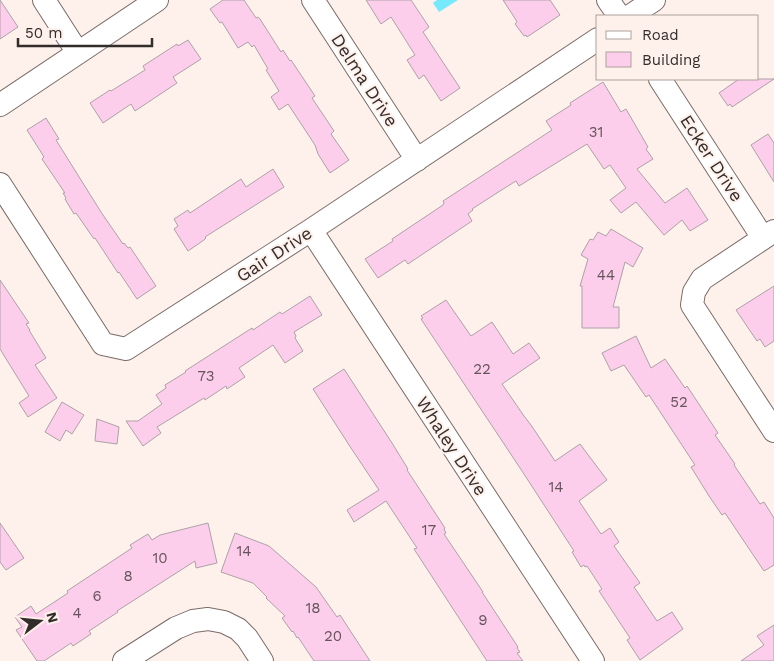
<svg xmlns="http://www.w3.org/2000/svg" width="774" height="661" font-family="'Work Sans',sans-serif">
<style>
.water{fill:#77e9fd}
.building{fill:#fdceeb;stroke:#ada1a8}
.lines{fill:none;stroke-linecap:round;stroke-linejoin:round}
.minor-casing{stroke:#796c68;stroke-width:24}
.minor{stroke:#fff;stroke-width:22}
.labels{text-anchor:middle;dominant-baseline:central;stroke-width:4;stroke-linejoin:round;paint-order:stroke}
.number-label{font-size:15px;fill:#65555b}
.street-label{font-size:18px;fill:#322d2b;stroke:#fef0ea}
</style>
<rect width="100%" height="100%" fill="#fef0ea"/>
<!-- water -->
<path class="water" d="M437,0H458L439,12L433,3Z"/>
<!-- building -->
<path class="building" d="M0,0L18,27L0,39Z
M223,0H244L256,18L258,17L260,19L281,52L283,50L290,61L291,60L315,96L312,98L334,131L331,134L349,160L330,173L318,154L315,145L288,104L279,110L271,97L279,91L266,70L268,69L254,45L252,47L248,42L238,48L222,22L220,23L210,9Z
M366,0H411L429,27L423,32L460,88L441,101L424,75L419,79L407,60L415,55L391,17L381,24Z
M503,0H550L560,15L527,37L526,35L524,36L515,24L517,22L516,20Z
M188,40L201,59L173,77L177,83L135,111L131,104L103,123L90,103L110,90L111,91L145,70L143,66L177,44L178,46Z
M739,79H774L732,107L730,104L728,106L719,93Z
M603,82L621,112L626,109L648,147L646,149L653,159L637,169L665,203L687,188L708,220L690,231L682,220L664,235L636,202L621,213L610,200L626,188L610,165L604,169L587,144L519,186L516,181L500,191L472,209L473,210L468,214L472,221L408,264L405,260L378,278L365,259L393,241L392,239L443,205L444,203L443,201L552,130L546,121L571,105L570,103Z
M46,118L59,139L56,140L101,212L123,244L124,243L128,248L130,247L156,286L137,299L119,272L118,273L95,238L94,239L76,213L74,214L65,199L66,198L63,193H65L42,159L44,157L27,130Z
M768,134L774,143V182L751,145Z
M273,169L284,187L205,237L206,238L204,240L188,251L174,229L178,226L174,219L188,210L190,213L241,179L246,187Z
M611,229L643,248L633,267L625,262L613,307H619V328H582V286H580L588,259L581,255L590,239L593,240L598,232L606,236Z
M0,280L29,323L26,324L30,330H29L46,358L35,365L57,398L28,417L19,403L29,396L0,349Z
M774,286V341L765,347L760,339L757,341L736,310Z
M310,296L322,315L294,332L296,336L295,338L303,351L285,363L273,345L239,368L245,377L227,389L226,386L205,400L204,398L157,427L161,433L143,446L126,421H138L162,404L156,395L166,388L165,385L186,372L185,371L252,328L253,330L280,312L282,314Z
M446,300L471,336L492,322L513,354L529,343L540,358L502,384L524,416L531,425L555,461L580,444L607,480L579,501L601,534L610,528L619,542L614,546L640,583L634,587L657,621L672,612L683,629L640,660L627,640L630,638L599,591L602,589L587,566L585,567L584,565L581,567L572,552L574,551L522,471L421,319L423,318L421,316Z
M636,336L651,368L665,359L685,388L687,386L718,433L715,435L735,464L734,465L760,504L764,502L774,518V565L764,571L725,513L722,515L709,496L691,467L695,465L649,395L646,397L624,365L611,371L602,353Z
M344,369L392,443L408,469L407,470L445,528L444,529L446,533L444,534L483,592H482L518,647L517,648L520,652L517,653L523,661H487L414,549L417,548L386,501L354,522L347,510L379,490L349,445L313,389Z
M62,402L84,415L72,434L66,430L60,441L45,432Z
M97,419L119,427L117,444L95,441Z
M0,523L24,558L6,570L0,562Z
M208,523L217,563L196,568L195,561L117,611L118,612L89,631L91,634L73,646L71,643L44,661H37L16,630L22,627L15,617L31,606L36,614L68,593L67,591L132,548L130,545L148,534L152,540L160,535Z
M235,533L269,546L316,587L337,617L340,615L370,661H314L298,637L297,638L293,631L292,632L282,618L285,616L266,598L267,597L253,583L221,572Z
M774,625V661H741L764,645L757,636Z"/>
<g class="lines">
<defs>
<path id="minor" d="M44,0L78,53
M313,0L417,160
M608,0L619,16
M630,16L654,0
M660,79L763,238
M0,105L157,0
M0,184L103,344L126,349L311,230L598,39
M311,230L593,661
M774,231L702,279L694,292L692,305L774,431
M124,661L176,628L193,621L208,619L224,622L238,629L247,638L262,661"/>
</defs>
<!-- minor casing -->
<use href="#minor" class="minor-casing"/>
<!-- minor -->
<use href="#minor" class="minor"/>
</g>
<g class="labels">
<!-- number labels -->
<g class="number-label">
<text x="596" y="132">31</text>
<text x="606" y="275">44</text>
<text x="482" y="369">22</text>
<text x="206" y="376">73</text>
<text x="679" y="402">52</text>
<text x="556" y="487">14</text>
<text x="429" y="530">17</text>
<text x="244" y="551">14</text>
<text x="160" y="558">10</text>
<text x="128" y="576">8</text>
<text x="97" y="596">6</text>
<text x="313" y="608">18</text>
<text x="77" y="613">4</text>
<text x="483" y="620">9</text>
<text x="333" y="636">20</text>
</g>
<!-- street labels -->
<g class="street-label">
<text transform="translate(365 80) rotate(57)">Delma Drive</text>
<text transform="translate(712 158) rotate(57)">Ecker Drive</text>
<text transform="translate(274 254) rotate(-33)">Gair Drive</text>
<text transform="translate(452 446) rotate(57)">Whaley Drive</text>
</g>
</g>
<!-- legend -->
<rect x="596" y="15" width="162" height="65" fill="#fef0ea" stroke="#aca29e"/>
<rect x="606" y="31" width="25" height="8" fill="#ffffff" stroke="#aca29e"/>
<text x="642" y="40" font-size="15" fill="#322d2b">Road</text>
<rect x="606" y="52" width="25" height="15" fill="#fdceeb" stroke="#aca29e"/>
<text x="642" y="65" font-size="15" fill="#322d2b">Building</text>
<!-- north arrow -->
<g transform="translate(40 621) rotate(74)" stroke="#fef0ea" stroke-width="4" paint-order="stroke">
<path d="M0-4L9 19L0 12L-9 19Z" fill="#322d2b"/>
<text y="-8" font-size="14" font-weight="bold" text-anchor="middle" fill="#322d2b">N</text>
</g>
<!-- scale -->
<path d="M18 38v8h134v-8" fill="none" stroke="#322d2b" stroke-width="2.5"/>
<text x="25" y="38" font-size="15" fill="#322d2b" stroke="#fef0ea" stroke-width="4" paint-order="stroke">50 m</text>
</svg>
